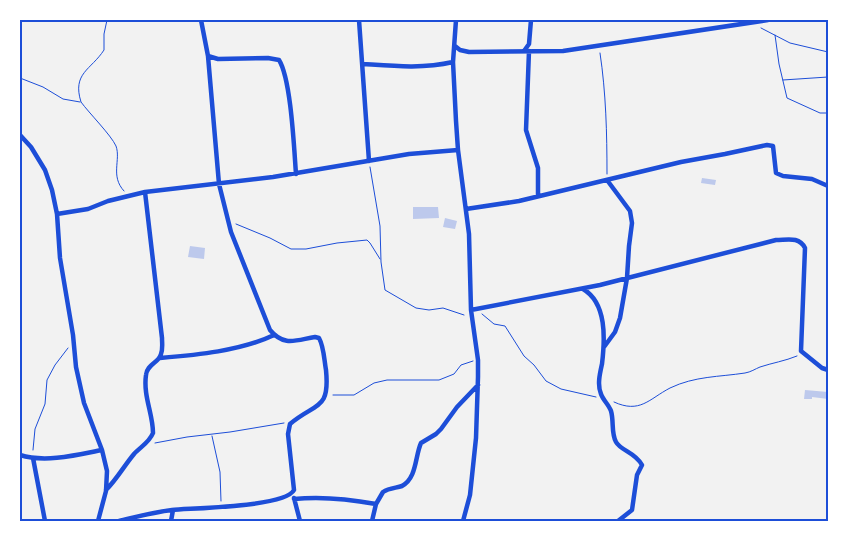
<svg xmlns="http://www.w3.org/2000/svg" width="848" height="541" font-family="'Exo 2',sans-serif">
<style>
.building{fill:#bdc9ec}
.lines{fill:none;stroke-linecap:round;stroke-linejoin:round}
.path{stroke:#1d4ed8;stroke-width:1}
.minor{stroke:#1d4ed8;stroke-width:4.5}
.neatline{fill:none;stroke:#1d4ed8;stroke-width:2}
</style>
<rect width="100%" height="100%" fill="#f2f2f2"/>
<!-- building -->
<path class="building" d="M702,178L716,180L715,185L701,183Z
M413,207H438L439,218L413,219Z
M445,218L457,221L455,229L443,227Z
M190,246L205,248L204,259L188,257Z
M805,390L828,392V399L812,397V399H804Z"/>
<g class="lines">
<!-- path -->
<path class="path" d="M107,20L104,34V50C91,70 72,73 81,102C89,113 111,135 116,146C121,160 110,176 124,191
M761,28L790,43L828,52
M775,35L779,64L787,98L820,113H828
M600,53C606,93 607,133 607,174
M20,78L43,87L63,99L80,102
M783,80L828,77
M370,167L380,226L381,262L385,290L416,308L429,310L443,308L464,315
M236,224L270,238L291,249H306L337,243L367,240L370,243L380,259
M482,314L494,324L505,326L524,356L534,365L546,381L561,389L596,397
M333,395H354L374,383L387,380H439L454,374L461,365L473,361
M614,402C640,414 649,399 670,388C695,376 719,377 745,373C751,372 755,369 760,367C772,363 785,361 797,356
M212,436L220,472L221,501
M155,443L187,437L230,432L284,423
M33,450L35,429L45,404L47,380L55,365L68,348"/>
<!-- minor -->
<path class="minor" d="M359,20L369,161
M456,20L453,62L456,121L458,150L469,234L471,310L478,360V377L476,438L470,495L463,521
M455,46L460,50L469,52L563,51L768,20
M524,51L529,44L531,20
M529,51L526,130L538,168V196
M208,56L218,59L268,58L279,60C291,79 294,148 296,174
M363,64C393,66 422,69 453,62
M20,135L31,147L45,170L52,190L57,214L60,258L73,335L76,367L84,403L102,450L107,471L106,491L98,521
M466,209L519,201L681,162L725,154L767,145L773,146L776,173L783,176L812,179L828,186
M57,214L88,209L108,201L145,192L273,177L409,154L458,150
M583,289C607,303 605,339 602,364C600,373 597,385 601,394C603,400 609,405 611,411C614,421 611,433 616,442C621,451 635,452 642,465L637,475L632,510L618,521
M471,310L600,285L776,240C787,240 799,236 805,248L801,351L822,368L828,370
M604,347L615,332L620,318L627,278L629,246L632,223L630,211L607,180
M160,358C196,355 241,351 274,335
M20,455C45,463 77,455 102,450
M33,458L45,521
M106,490C117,479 124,466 134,454C140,447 149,443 153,433C153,414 143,396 146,375C147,364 159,363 161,354C163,349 162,343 162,338L145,192
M294,498L300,521
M294,499C322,496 349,499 376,504
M119,521C136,517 154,512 172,510C193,508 285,507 294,490L288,434L290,424C316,402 330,411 326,370C324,359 324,347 319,338L315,337C296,340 284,347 270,330L231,232L219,184L208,56L201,20
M171,521L173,510
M372,521L376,504L383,492C389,488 396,488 402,486C417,478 415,456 421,443L436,434L441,429L457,407L478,385"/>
</g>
<!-- border -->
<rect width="848" height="541" fill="none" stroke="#ffffff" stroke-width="42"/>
<rect x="21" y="21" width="806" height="499" class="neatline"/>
</svg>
